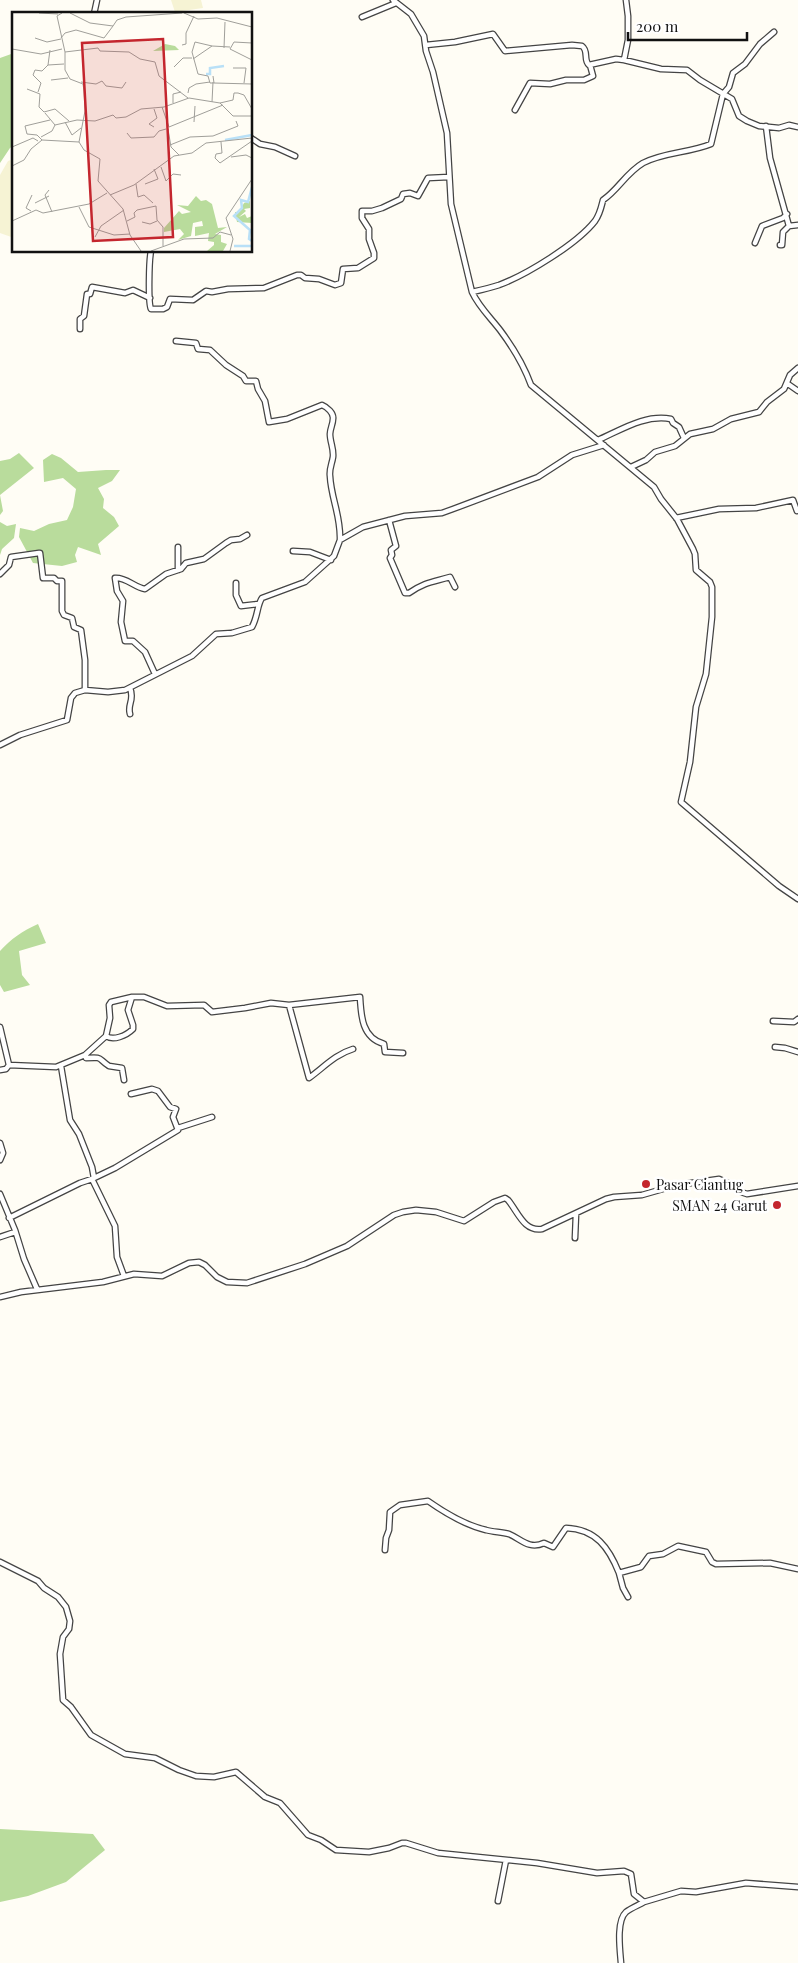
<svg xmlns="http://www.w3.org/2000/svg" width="798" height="1963" font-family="'Playfair Display',serif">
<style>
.farmland{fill:#f6f3d4}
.forest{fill:#b9dc9c}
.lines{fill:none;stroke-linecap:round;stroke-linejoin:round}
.street-casing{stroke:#444;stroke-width:7}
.street{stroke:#fff;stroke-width:4.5}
.poi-dot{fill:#c4262e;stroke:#fff;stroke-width:2}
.labels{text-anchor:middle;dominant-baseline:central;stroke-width:5;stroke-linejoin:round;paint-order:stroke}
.poi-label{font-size:14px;fill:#111;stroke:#fff;text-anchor:start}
.inset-river{fill:none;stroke:#b9e0f7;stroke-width:2.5}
.inset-road{fill:none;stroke:#a09f9a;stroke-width:1}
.view{fill:#c4262e;fill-opacity:0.15;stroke:#c4262e;stroke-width:2.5}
.inset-edge{fill:none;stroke:#111;stroke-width:2.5}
</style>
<rect width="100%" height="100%" fill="#fffdf5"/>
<!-- farmland -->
<path class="farmland" d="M171,0H201L203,8L175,12Z
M14,159V238L0,233V175L8,161Z"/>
<!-- forest -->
<path class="forest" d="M14,53V145L10,148L0,163V58Z
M19,453L34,468L0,495L3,511L0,515V461L10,459Z
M52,454L61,458L78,472L106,470H120L112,481L98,488L104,499L103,508L114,517L119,526L98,544L101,555L78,547L75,555L77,562L62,566L33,563L19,537L20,528L34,531L49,524L67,520L73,507L76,489L63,478L44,482L43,460Z
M0,522L7,526L16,524L14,538L2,549L0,555Z
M38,924L46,943L19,951L22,975L30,985L4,992L0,985V951C11,939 22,931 38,924Z
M0,1829L93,1834L105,1850L66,1882L28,1896L0,1902Z"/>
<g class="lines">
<defs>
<path id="street" d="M393,0L411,14L424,36L426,51L433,72L447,133L451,204L472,292C479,307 490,317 500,330C512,346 524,366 531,385L654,487L661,499L677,519L693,549L695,554L696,570L710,582L712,587V617L706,674L696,707L690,762L681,802L779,886L798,899
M94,14L97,0
M362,17L396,3
M426,45L455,42L493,34L505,51L572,45L582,46C589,51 583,60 589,65L616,59L624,60L661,69L687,70L700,80L732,99L739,116L747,121L759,126L779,128L789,125L798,127
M624,60L628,40V16L626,0
M515,110L530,83L550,84L566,80H584L593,76L590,65
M766,126L770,158L789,226
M251,138L260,144L275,147L295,156
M755,243L762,226L783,218L787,214
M780,245H782L783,232L789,226L798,225
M151,251C149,260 148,303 151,309H163L167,307L170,299L193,300L206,291L212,292L228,289L264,288L297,275H301L305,278L319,279L335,285L341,283L343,269L358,268L374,258V253L369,239V229L362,218V211H372L382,208L401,199L403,194L410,193L418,196L428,178L449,177
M472,292C481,290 490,288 499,285C526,275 577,244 595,221C600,214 601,208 603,200C618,190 626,173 643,163C664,152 689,153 711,144L723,94L729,87L733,73L745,64L760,44L774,32
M80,329V319L84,316L87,294H90L92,287L125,293L133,290L150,298
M176,341L196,343L198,349L210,350L226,365L243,376L246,381H256L258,389L265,401L269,422L287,419L322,405C327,407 334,413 333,419C333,424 330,429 330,434C330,442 334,449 333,457C332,464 329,469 330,476C331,498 341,516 340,540
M788,384L798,391
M598,440C621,430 645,414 671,419L673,423L679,427L684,438
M631,467L646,460L655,452L675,446L690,434L713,429L731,419L759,412L767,402L784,389L790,375L798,368
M676,518L719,509L756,508L793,500L797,511
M389,520L396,546L391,550L392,555L390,558L405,593H409C425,582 433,582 450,577L455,587
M178,547V570
M293,551L310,552L331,560
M0,574L9,565L11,557L39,553H40L43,578H54L57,581H62V611L64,615L72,618L74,627L81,630L85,660V690
M236,583V595L241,606L258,604
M155,674L145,652L133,641H125L121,622L123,601L117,591L115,578C126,577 134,587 145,589L166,574L181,569L186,563L204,559L226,543L231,540L240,539L247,535
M130,688C135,700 127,704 130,714
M0,745L20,735L67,720L71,698L75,693L85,690L108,692L125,690L192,656L216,634L232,633L252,627C258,616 257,605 262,598L305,582L334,556L340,540L363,527L405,516L442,513L453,509L538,477L572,455L604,445
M289,1005L309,1078C324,1067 336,1054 353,1049
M773,1021L794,1022L798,1019
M0,1027L9,1065L6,1069L0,1070
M106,1036C113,1041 126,1036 133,1029V1025L128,1010L132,997
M775,1047L785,1048L798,1052
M85,1055L86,1058C104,1057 97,1058 109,1066L122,1068L124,1080
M9,1065L56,1067L85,1055L106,1036L110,1018L109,1005L111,1002L132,997H144L167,1006L204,1005L212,1012L245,1008L271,1003L289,1005L360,997C361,1016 362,1038 384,1044L385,1052L403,1053
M61,1066L70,1120L79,1134L92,1167L94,1178
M178,1128L212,1117
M0,1143L3,1153L0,1160
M0,1194L15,1230L24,1259L37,1289
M9,1218L80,1183L92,1179
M0,1237L15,1232
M575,1238L576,1214
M124,1276L117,1257L115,1226L92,1179L115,1168L178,1130L173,1117L176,1109L170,1107L158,1091L152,1089L131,1094
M0,1297L21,1292L103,1282L134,1274L162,1276L189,1263L199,1262L205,1265L217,1277L227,1282L247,1283L305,1264L347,1246L394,1215L403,1212L416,1210L436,1212L464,1221L494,1202L505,1198L508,1200C518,1212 524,1232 542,1229L606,1199L614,1197L642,1195L677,1185L719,1179L730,1184L741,1192L747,1194L798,1186
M385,1550L386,1538L389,1530L390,1512L400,1505L428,1501C445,1513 465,1525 486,1530C493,1532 501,1532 509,1534C521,1539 529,1550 544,1543L553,1547L566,1528C596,1529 609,1548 619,1573L641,1567L649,1556L663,1554L678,1546L706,1552L712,1562L716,1564L770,1563L798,1569
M0,1562L38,1581L44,1588L58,1597L66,1607L70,1621L69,1629L63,1637L60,1654L63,1700L71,1707L91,1735L125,1754L155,1758L179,1770L196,1776L214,1777L236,1772L265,1797L280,1803L308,1835L321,1840L336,1850L369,1852L389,1848L402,1843H406L438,1853L537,1863L597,1873L624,1871L631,1874L634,1894L644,1902L681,1891L696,1892L746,1883L798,1887
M619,1573L623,1588L628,1597
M498,1901L506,1860
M621,1963C620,1950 616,1921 626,1912C631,1908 639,1905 644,1902"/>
</defs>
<!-- street casing -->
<use href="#street" class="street-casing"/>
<!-- street -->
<use href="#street" class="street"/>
</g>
<!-- markers -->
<g class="poi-dot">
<circle cx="646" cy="1184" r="5"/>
<circle cx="777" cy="1205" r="5"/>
</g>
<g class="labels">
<!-- poi labels -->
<g class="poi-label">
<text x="656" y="1184">Pasar Ciantug</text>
<text x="767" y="1205" text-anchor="end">SMAN 24 Garut</text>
</g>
</g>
<!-- overview -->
<g transform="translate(12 12)">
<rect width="240" height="240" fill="#fffdf5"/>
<path d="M153,32L163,34L167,38L141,39ZM184,184L189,189L194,188L200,192L206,216L215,215L203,222L209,223V230L215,232L211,239H195L202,233V230L196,229L197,221L183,224V215L191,214L190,209L181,211L179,224L166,228L172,222L168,217L152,220V216L167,199L170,202L179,200L165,193L176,194ZM238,189V196L232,197L234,199L227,205L233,202L235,206L240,204V211L225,210L223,200H227L232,191Z" fill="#b9dc9c"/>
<path class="inset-river" d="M194,62H198V56L212,54M213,128L240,123M240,175L236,190L229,188L230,196L222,204L238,218L237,227L240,229M222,234H240"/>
<path class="inset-road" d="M27,1L46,2M50,1L45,4L53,40V58L58,67L71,72L72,79L73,99L67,130L72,138L88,147L86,169L111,197L118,223L129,239M58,1L78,11L101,14L105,8L114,5L170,1M172,1L186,7L205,6L240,15M23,26L35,30L49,27M49,26L53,21L64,18L92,26L101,14M240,31L222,30L218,37L240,48M170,33L174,32V21L182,4M200,34L183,30L180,40L186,62L196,64L198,71H202L201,64M212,36L213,10M0,37L29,42L50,37M53,40L86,36L88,39L117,40L128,47L143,50L147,64L176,86M181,47L200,34L218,35M36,53L52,52M162,55L171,46H180M221,56H234L232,71M39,68L56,66M69,70L84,72L90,69L94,74L110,76L114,70M202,71L240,72M15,77L28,82L27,95L32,100L43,97L57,109M26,80L29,71L21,63L23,58L30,59L36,53L38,38M176,81L177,76L184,72L198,70M200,90L201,70M161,91V82L169,80M208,91L221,88L222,81H226L232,83L240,97M150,95L157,115L211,93M142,97L145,106L137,112L142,115M33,101L43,113M53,110L60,123L69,116M182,110L183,94M43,113L65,108L83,109L101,103L104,106L114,105L129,97L152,95L177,86L208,91L221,104H240M156,117L159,135L167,143M115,121L119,126L142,125L147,119L154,117M29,125L40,119L43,113M30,128L25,123L15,122L13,114L38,108M209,130L210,141L204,142L203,146L208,151L240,129M158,133L178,125L201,124L226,114L224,109M0,135L21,126L26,129M219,145L234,143L240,146M0,154L12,148L19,137L30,128L67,130M149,155L154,169L161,162L169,163M124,172L126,185L132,183L141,191M133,172L146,167L142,157M37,178L33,183L40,200M98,183L122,173L162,144L180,141L194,131L240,126M23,191L37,184M67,195L77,215L102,223L118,222M19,199L14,196L20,183M0,209L24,198L31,201L77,192L95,181M115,209L123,205L122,201L125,198L144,194L145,208L151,215V234M130,210L138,212L145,209M83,225L89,214L112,198M139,239L172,227L201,226L208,220L219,223M218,239L221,227L214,206L240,167"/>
<path class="view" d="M151,27L161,225L81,229L70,31Z"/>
<rect width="240" height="240" class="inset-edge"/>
</g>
<!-- scale -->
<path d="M628 32v8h119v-8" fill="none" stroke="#111111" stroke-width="2.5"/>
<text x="636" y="32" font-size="15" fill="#111111" stroke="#ffffff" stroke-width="4" paint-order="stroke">200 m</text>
</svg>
